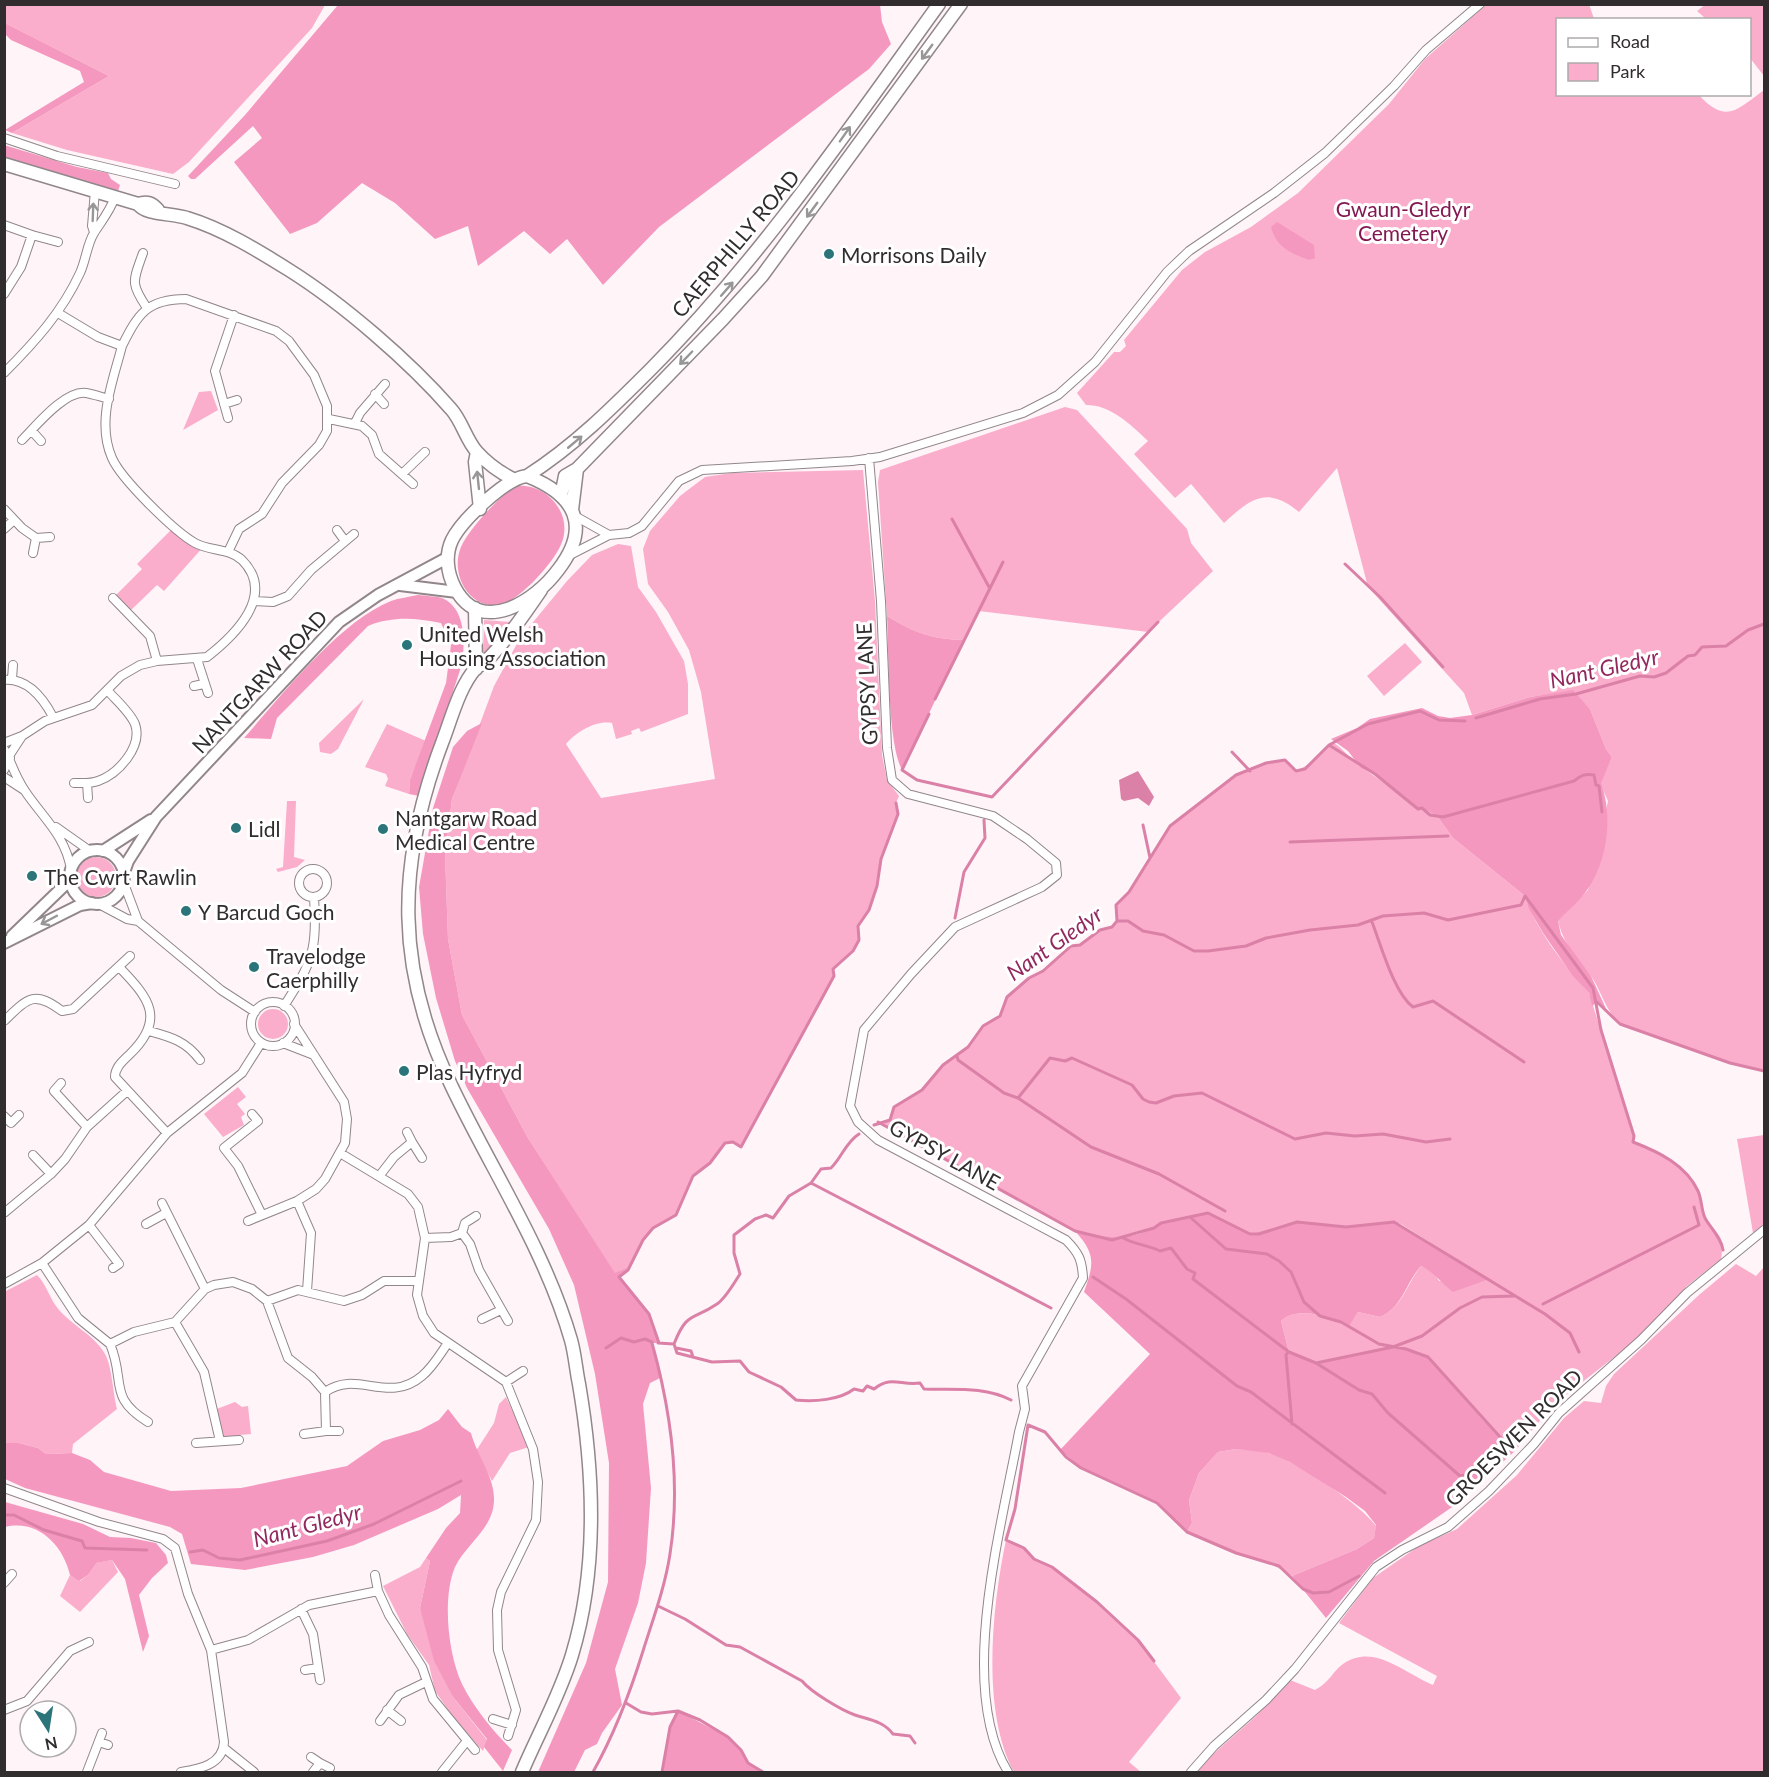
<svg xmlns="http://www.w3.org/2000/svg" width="1769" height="1777" font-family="Lato,sans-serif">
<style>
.green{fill:#faaecc}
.forest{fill:#f598bf}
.water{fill:#db81a7}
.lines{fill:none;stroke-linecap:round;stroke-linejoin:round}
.stream{stroke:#db81a7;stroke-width:3}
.minor-casing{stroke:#91878b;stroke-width:10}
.secondary-casing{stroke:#91878b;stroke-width:14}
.primary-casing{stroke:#91878b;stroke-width:15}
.minor{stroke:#fff;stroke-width:8}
.secondary{stroke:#fff;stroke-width:10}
.primary{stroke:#fff;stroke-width:12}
.oneway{stroke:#989696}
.poi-dot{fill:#2a747a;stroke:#fff;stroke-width:2}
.labels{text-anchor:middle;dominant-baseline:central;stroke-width:6;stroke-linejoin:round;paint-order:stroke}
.park-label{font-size:21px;fill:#831851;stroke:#fff}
.street-label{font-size:21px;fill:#312d2e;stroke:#fff}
.poi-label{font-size:21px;fill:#312d2e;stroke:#fff;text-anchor:start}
.water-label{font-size:22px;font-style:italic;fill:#92285e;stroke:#fff}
</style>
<rect width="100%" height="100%" fill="#fff4f8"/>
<!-- green -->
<path class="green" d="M1589,4L1594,19L1558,20V94L1699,95C1726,125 1738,109 1764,90V1071L1730,1063L1620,1024C1605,1010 1602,992 1591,976C1578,959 1562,942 1558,920L1588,890L1608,801L1600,783L1612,757L1606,749L1590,709L1573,691L1530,697L1472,715L1464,693L1368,587L1337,468L1299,512C1267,485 1250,499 1224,523L1191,484L1175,498L1134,454L1148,441C1130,424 1111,405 1086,405L1077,393L1114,352H1120L1126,346L1124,340L1182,270L1205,252L1251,227L1298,193L1389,104L1425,59L1486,5Z
M1706,4L1764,5V76L1750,58V20L1706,19L1697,11Z
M4,5H325L312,28L189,162L173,174L67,150L12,133L109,76L5,23Z
M211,391L218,410L183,430L199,392Z
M1065,407L1077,410L1187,529L1191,543L1213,571L1148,632L979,611L964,640C931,639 915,633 887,616L878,482L880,470Z
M863,470L875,601L882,755L887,780L899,796L896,803L898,814L881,859L877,886L869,910L858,926L859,940L853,951L833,969L834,976L741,1147L733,1142L725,1143L710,1163L693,1176L676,1215L653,1228L643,1240L629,1267L615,1274L528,1138L462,1015L448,939L445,854L452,799L494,686L520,638L567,581L592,555L618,544L631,546L638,587L656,612L684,661L688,684V714L641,732L639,728L631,731L632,734L616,739L612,723C596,720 576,732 566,744L601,798L715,779L701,692L689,650L668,612L648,584L643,549L650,531L680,496L705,477L731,473Z
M174,527L204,546L164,591L157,585L128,613L113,598L142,569L137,564Z
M484,620L510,622L485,656L483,654Z
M1405,643L1422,662L1384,696L1367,676Z
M364,699L338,749L331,754L320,752L319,743Z
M387,724L426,741L410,780L409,794L385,786L388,779L386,774L365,767Z
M1334,743C1345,750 1352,762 1363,768C1382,781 1400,795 1418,809L1422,808L1437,816L1453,838L1525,896C1536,931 1565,965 1589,993L1634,1136L1633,1142C1659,1152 1686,1165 1698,1191C1702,1199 1701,1209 1705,1218C1714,1233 1725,1240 1721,1259L1687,1286L1658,1320L1631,1344L1553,1405L1515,1451L1482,1419L1428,1357L1352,1355L1316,1363L1289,1352L1281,1321C1297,1305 1331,1317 1348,1326L1358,1312L1380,1317C1403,1307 1406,1285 1421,1266L1433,1271L1439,1281L1488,1279L1401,1224L1394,1222L1346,1227L1297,1222L1259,1234H1251L1208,1213L1161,1223L1154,1228L1112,1240L1075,1231L878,1122L890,1120L894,1107L922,1090L943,1065L968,1047L983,1026L1000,1016L1007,997L1029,978L1043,971L1071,946L1080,945L1100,930L1112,927L1117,921L1116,905L1129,892L1170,825L1236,775L1266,763L1285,760L1296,770C1311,767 1319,750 1334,743Z
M287,801H296L294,857L305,860L297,867L278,872L276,869L283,867Z
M76 877a20 20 0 1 1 40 0a20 20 0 1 1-40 0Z
M258 1024a15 15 0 1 1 30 0a15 15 0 1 1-30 0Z
M238,1087L246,1097L237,1104L245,1114L241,1117L244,1125L223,1137L204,1114Z
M1764,1135V1224L1753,1233L1737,1139Z
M1736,1264L1756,1276L1764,1267V1772H1197L1211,1756L1255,1717L1290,1680L1315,1690C1331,1681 1332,1672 1343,1664C1374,1643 1402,1672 1433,1685L1437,1676L1339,1623L1373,1578L1419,1546L1457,1529L1517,1475L1564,1418L1584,1401L1601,1403L1606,1386L1614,1374L1699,1295Z
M37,1275C46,1284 49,1296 56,1306C70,1325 94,1334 105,1354C112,1366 113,1394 117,1409L73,1444L72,1453L46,1454L38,1448L19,1443H5L4,1292Z
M506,1397L529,1447L510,1453L492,1481L476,1451L494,1423L499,1404Z
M235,1402L242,1407L248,1406L251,1434L240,1435L239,1440L220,1441L214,1410Z
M1236,1449C1247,1450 1259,1450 1269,1453C1295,1460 1360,1504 1376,1526L1374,1538L1357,1549L1292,1576L1266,1561L1236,1553L1187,1532L1192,1523L1189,1500L1199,1473L1218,1452Z
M1006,1540L1024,1548L1034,1559L1052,1567L1114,1617L1138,1640L1181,1698L1129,1762L1141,1772H1014C981,1711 992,1607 1006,1540Z
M426,1558L430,1561L420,1608L453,1697L487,1740L483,1751L456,1721L435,1691L429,1665L407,1634L383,1586L420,1567Z
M112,1560L118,1572L80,1612L60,1596L70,1575L80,1581L88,1575L95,1563Z"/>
<!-- forest -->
<path class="forest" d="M338,5H880L882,22L891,44L869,69L659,227L603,285L567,239L550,254L524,231L478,266L468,226L435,239L395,203L362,183L317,223L290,234L234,162L262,138L253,126L195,179H191L188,176L245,115Z
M4,23H5L109,76L12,133L5,130L84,82L80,71L11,40L5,34Z
M4,145L77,167L108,173L111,179L120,185L118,191L5,157Z
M1277,222L1314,245L1315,258L1309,260C1290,253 1276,247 1271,227Z
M515,486C545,482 573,512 562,542C556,560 522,598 503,604C471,613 449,575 461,547C468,530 499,497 515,486Z
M418,595C425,596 435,596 442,598C466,608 465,642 462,664L419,796L409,794L410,780L446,683L451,645L441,623C415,618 393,616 368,626L277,718L271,739L244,738C280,697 340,621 391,601C399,598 409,597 418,595Z
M887,616C915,633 931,639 964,640L902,770C887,742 889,651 887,616Z
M1573,690L1590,709L1606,749L1612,757L1601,783C1613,816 1608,860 1587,890C1580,901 1567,911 1558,921L1561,935L1591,976L1608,1013L1597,1002L1592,1006L1589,993L1573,976L1543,933L1529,909L1525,896L1453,838L1437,816L1422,808L1418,809L1375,774L1361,768L1348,751L1331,739L1357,728L1370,719L1422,708L1438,716L1450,718L1472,715L1530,697Z
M482,723L452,799L445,854L448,939L462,1015L528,1138L615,1273L629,1267L619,1277C637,1298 653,1315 659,1343H652L662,1377L650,1383L643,1404L651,1488L646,1563L638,1603L615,1669L622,1705L602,1733L597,1744L585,1750L574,1772H538L586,1663L608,1582L609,1463L595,1374L574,1285L549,1229L467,1088L455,1061L436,998L423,934L419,887L433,808L453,747L467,731Z
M1208,1213L1251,1234L1297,1222L1346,1227L1394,1222L1489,1279L1453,1292C1441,1283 1434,1272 1421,1266C1405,1284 1403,1307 1380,1317L1358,1312L1349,1326C1332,1317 1297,1305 1281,1321L1289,1352L1316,1363L1393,1347L1406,1349L1428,1357L1482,1419L1515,1451L1455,1505L1374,1561L1326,1618L1292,1576L1357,1549L1374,1538L1376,1525L1365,1511L1346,1497L1290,1462L1269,1453L1236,1449L1218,1452L1199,1473L1189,1500L1192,1523L1187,1532L1157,1503L1082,1468L1060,1450L1150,1354L1084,1292C1094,1264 1096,1254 1075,1231C1106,1238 1133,1243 1161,1223Z
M448,1409L462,1427L471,1433C477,1456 495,1477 494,1501C493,1529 466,1544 455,1567C442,1598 448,1654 462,1684C474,1708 493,1731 512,1750L503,1771L484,1747L487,1739L453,1697L434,1661L420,1608L430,1561L426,1558L446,1528L460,1513L461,1495L438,1509L354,1545L313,1557L245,1570L191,1564L182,1534L170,1527L25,1488L5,1479V1443H19L38,1448L46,1454L72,1453L90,1460L104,1472L171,1491L241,1488L347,1466L383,1441L420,1430L439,1420Z
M5,1502L83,1524L110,1537L131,1538L156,1543L166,1555L168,1563L152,1578L139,1595L149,1636L143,1652L125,1579L112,1560L96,1563L88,1575L79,1581L70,1575C63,1545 38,1519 5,1527Z
M678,1711L728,1737L741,1750L748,1763L763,1772H662L670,1727Z"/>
<!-- water -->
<path class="water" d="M1138,771L1154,797L1149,806L1138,798L1124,801L1121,799L1119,780Z"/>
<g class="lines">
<!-- stream -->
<path class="stream" d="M952,519L989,587
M1345,564L1380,597L1443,667
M935,699L1003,562
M929,714L902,770L917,780L992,797L1158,622
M1476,718L1540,699L1576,694L1640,676L1654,677L1666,673L1688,656L1695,655L1702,647L1726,646L1748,630L1764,624
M1329,745L1375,774L1418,809L1422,808L1430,815L1443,817L1574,781C1580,776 1585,773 1594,775L1596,785L1599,786L1602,812
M1232,752L1250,771
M1143,825L1150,858
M1290,842L1448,836
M955,918L964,872L985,838L984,820
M1117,921H1128L1143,931L1164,935L1194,951H1208L1246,946L1266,938L1310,930L1358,925L1383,916L1424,913L1448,920L1521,905L1525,896L1593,988L1601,1030L1634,1136L1633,1142C1659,1152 1686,1165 1698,1191C1702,1200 1701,1209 1705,1218C1711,1229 1721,1237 1723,1250
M1372,922C1381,945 1394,993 1413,1007L1433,1001L1524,1062
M1597,1002L1620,1024L1730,1063L1764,1071
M957,1056L958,1060L1004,1093L1018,1098L1091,1147L1159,1174L1225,1211
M1018,1098L1050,1058L1065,1061L1072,1058L1132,1085L1143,1099L1149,1102L1156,1103L1174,1096L1202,1093L1295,1139L1326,1133L1355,1136L1383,1134L1426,1142L1450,1139
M878,1122L1075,1231L1112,1240L1154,1228L1161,1223L1208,1213L1250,1234H1259L1297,1222L1346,1227L1394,1222L1545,1314L1570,1333L1579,1352
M874,1125L890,1120L894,1107L922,1090L943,1065L968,1047L983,1026L1000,1016L1007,997L1029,978L1043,971L1071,946L1080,945L1100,930L1112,927L1117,921L1116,905L1129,892L1170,826L1236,775L1266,763L1285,760L1296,771L1305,769L1329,745L1368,724L1420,711L1439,720L1465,721
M811,1183L1051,1308
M1191,1218L1226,1249L1267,1254L1279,1261L1291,1272L1304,1302L1320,1316L1341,1322L1379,1344L1406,1349L1428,1357L1501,1438
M1123,1238C1136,1245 1148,1245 1160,1251L1171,1248L1187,1269L1195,1273L1193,1279L1289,1352L1316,1363L1359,1390L1372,1394L1388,1413L1460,1476L1492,1469
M1093,1277L1126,1299L1237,1386L1251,1392L1385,1493
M1543,1304L1699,1225L1694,1207
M658,1343L674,1344C687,1311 692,1321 717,1304C726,1298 734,1283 740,1274L734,1253V1235L755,1219L766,1215L773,1218L789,1196L811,1183L821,1169L831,1168C842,1157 846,1142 859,1134
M659,1343L649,1314L619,1277L628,1270L643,1240L653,1228L676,1215L693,1176L710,1163L725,1143L733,1142L741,1147L834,976L833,969L853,951L859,940L858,926L869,910L877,886L881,859L898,814L896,803
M674,1344L677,1353L712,1362L740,1361L749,1372L781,1387L796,1400C814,1402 840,1400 854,1389L863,1391L867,1386L874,1389C891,1375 901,1386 920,1383L924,1389C954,1390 984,1386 1011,1400
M606,1348L621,1338L634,1342L645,1339L652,1342
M676,1348L691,1351L693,1357
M1288,1352L1286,1355L1292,1424
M1316,1363L1393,1347L1422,1336L1460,1308L1482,1297L1514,1296
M4,1515H14L44,1530L82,1541L85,1548L147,1550
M190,1552L203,1550L219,1558L240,1560L327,1541L374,1524L461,1481
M658,1606L685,1619L726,1645L740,1647L802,1681C811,1692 841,1710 855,1715C870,1720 883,1721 893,1734L910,1736L915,1743
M1154,1661L1138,1640L1097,1602L1052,1567L1034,1559L1024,1548L1006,1540L1015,1509L1028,1425L1045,1432L1066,1457L1081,1468L1157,1503L1187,1532L1236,1553L1279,1566L1303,1589L1313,1593L1329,1592L1359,1576
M626,1703L641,1712L652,1714L678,1711L700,1720L728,1737L741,1750L748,1763L763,1772
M593,1772C615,1733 630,1693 643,1651C653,1619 665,1587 670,1554C681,1483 671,1411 652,1343
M662,1772L670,1727L678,1711"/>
<defs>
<path id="minor" d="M4,138L57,156L175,184
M4,225L32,235L21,267L4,294
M94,232L92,226L95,191
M32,235L58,242
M143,253C133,281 130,283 147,308
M122,346C138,314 147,299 186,299L276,331L289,341L314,375L327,406V431L319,445L282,483L262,514L239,529L228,552
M4,373C35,342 62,312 80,273C86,260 87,244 94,233C101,222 110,211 115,197
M375,394L384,404
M224,404L237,400
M228,418L215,371L234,315
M329,419L362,426L372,435L379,454L413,484
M355,423L360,413L385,384
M32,431L41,441
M22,440C36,426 65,390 86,393C93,394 101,397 109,399
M869,458L881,601L887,748L892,780L908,794L993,816L1027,839L1056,863L1057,875L1042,887L955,927L911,974L864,1030L850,1106L858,1122L878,1140L1066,1240C1079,1253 1082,1260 1083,1278L1022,1386L1025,1409L1019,1432C1002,1526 956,1687 1008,1772
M402,474L425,452
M4,509L22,528L36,538L33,553
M575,516L609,535
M4,529L14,520
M337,530L345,541
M36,538L50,537
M570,555L609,535L629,533L642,526L679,481L702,470L852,461L880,457L1023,413L1058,395L1095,362L1167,272L1189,251L1274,193L1325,153L1394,86L1426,50L1480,4
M113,598L150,636L157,661
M254,601L273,602L288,596L311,570L354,534
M197,659L208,693
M12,679L13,665
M4,680C28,678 43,698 53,717
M194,686L204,684
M22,736L45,721L92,705L121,676L140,665L157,661L207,657C234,636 277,595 242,560C229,548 209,551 195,543C174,531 121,479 112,458C96,422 113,381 122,346L98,337L58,313
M4,743L22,736L9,756
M4,749L10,758L4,770
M10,761C14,771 19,782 25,791C43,818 65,835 71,869
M4,777L24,790
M74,783C82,783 90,784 98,781C118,774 143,747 135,724C130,712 116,700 108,691
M87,783L88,798
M56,827L90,851
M299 883a14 14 0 1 1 28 0a14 14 0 1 1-28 0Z
M123,881L138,921L221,990L255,1012
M97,903L127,919L138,921
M120,968C149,998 166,1019 130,1054C123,1061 115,1067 115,1077L167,1133
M251 1024a22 22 0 1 1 44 0a22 22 0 1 1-44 0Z
M284,1006C313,961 317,951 314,897
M4,1021C28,998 34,990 62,1011L73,1009L130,956
M149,1031C171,1037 186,1041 200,1060
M283,1043L314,1055
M61,1083L54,1091L87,1127
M252,1114L258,1121L224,1148L238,1166L262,1215
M4,1116L11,1123L19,1115
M407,1132L412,1142
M340,1153L408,1194L418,1207L425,1238L417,1295L423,1316L434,1333L506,1382L533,1449L538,1482L536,1520L501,1592L497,1610L498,1650L516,1710L508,1736
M51,1174L65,1159L87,1127L127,1091
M380,1175L394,1157L412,1142L422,1158
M297,1201L311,1233L307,1291
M162,1203L205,1289
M4,1213L51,1174L33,1155
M476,1216L465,1223L462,1233L470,1244L479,1270L508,1321
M248,1221L297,1201L316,1189L325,1179L345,1143L347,1119L344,1102L294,1024
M146,1224L166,1213
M89,1225L119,1264L113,1268
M425,1238L451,1237L462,1233
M42,1263L78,1318L110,1344L134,1332L175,1322L205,1289L214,1285L233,1282L252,1289L267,1301L288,1358L312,1377L325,1392C357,1369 388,1405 422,1376C433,1367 440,1354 448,1343
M4,1284L42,1263L89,1225L167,1133L242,1073L261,1043
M267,1301L298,1290L344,1301L362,1295L384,1281H418
M482,1319L501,1310
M175,1322L204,1372L220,1441
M110,1344C126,1381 107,1397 148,1422
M506,1382L523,1371
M326,1431H339
M304,1434L326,1431L325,1392
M196,1443L239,1440
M4,1488L99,1522L163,1539L175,1548L188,1594L211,1650L224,1742C223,1765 199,1769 181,1772
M375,1575L378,1591L389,1615L422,1667L433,1699L475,1750
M4,1583L12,1574
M301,1609L313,1634L320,1680
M211,1650L248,1640L309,1605L378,1591
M305,1670L318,1668
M4,1710L27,1701L70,1651L89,1642
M387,1710L401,1721
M493,1719L512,1725
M380,1721L399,1695L426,1682
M99,1742L108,1745
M224,1748L254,1772
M311,1757L320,1763L313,1772
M320,1763L330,1768
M87,1772L102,1733
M442,1772L466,1742
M1191,1772L1214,1746L1266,1700L1295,1669L1376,1567L1402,1550L1448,1527L1489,1491L1534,1444L1559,1413L1641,1340L1687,1293L1764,1230"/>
<path id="secondary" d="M400,585L457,592
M70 877a27 27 0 1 1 54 0a27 27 0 1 1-54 0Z
M103,851L151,820
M123,875L128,861L156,817L339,622L378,595L447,558
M12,936L70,880
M4,943L80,905L92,903"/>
<path id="primary" d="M4,164L138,204C147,201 152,203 158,210
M138,204C145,215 172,213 187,218C223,229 257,250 289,270C343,304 409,361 451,409C462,421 466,440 477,452C487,463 499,472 513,479
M477,452L475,462L480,509
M527,476C574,446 612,408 651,369C761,258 848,130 939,4
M527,476C575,495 592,526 558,570C535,601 481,637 455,588C447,573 445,555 452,540C462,520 506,478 527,476Z
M561,496L565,476L577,469L723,319L762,276L961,4
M572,510L577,469
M475,608L476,669
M522,1772C538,1734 560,1695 572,1655C598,1569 594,1472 579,1384C576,1370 575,1354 571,1340C545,1250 492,1171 452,1087C395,969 396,865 442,743C451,720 459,687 476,668C481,664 487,661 491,656C510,636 525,613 541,590"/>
</defs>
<!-- minor casing -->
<use href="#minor" class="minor-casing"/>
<!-- secondary casing -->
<use href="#secondary" class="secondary-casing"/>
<!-- primary casing -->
<use href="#primary" class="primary-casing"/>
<!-- minor -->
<use href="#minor" class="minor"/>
<!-- secondary -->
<use href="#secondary" class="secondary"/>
<!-- primary -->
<use href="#primary" class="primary"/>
</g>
<!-- one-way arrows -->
<defs><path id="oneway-shaft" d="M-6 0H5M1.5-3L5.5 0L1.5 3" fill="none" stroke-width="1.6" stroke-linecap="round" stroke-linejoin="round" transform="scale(1.5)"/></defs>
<g class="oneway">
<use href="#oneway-shaft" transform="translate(927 52) rotate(126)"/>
<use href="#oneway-shaft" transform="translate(845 134) rotate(-55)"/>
<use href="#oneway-shaft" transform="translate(812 210) rotate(126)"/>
<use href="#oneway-shaft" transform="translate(93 212) rotate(-88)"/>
<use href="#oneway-shaft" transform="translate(727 289) rotate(-49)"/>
<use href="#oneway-shaft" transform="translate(686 358) rotate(134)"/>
<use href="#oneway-shaft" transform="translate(575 442) rotate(-40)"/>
<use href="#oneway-shaft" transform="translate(478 480) rotate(-96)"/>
<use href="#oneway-shaft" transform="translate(49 920) rotate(152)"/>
</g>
<!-- markers -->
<g class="poi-dot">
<circle cx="829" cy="254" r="6"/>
<circle cx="407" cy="645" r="6"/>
<circle cx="236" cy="828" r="6"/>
<circle cx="383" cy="829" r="6"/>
<circle cx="32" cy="876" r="6"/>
<circle cx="186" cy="911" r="6"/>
<circle cx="254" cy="967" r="6"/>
<circle cx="404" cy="1071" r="6"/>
</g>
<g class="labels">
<!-- park labels -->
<g class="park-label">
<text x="1403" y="208">Gwaun-Gledyr<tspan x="1403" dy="24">Cemetery</tspan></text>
</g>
<!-- street labels -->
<g class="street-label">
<text transform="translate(735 243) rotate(-50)">CAERPHILLY ROAD</text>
<text transform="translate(259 681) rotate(-47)">NANTGARW ROAD</text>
<text transform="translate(866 684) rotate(-93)">GYPSY LANE</text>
<text transform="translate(945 1154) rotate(29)">GYPSY LANE</text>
<text transform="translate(1513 1437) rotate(-45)">GROESWEN ROAD</text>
</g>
<!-- poi labels -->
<g class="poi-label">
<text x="841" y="254">Morrisons Daily</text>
<text x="419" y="633">United Welsh<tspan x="419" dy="24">Housing Association</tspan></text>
<text x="395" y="817">Nantgarw Road<tspan x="395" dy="24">Medical Centre</tspan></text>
<text x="248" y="828">Lidl</text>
<text x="44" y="876">The Cwrt Rawlin</text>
<text x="198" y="911">Y Barcud Goch</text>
<text x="266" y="955">Travelodge<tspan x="266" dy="24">Caerphilly</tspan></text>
<text x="416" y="1071">Plas Hyfryd</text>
</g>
<!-- water labels -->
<g class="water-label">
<text transform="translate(1604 668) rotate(-13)">Nant Gledyr</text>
<text transform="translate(1054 943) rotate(-35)">Nant Gledyr</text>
<text transform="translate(307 1525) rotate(-15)">Nant Gledyr</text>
</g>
</g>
<!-- border -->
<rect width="1769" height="1777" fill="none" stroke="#312d2e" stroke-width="12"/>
<!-- legend -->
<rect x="1556" y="18" width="195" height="78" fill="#ffffff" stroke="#adabab" stroke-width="1.5"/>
<rect x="1568" y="38" width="30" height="9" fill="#ffffff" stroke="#adabab" stroke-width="1.5"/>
<text x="1610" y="48" font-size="18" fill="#312d2e">Road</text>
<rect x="1568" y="63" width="30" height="18" fill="#faaecc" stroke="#adabab" stroke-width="1.5"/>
<text x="1610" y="78" font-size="18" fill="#312d2e">Park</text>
<!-- north arrow -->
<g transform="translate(48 1729) rotate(168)"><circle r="28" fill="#ffffff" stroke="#adabab" stroke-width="1.5"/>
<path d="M0-4.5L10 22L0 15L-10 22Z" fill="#2a747a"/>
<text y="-9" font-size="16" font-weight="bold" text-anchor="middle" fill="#312d2e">N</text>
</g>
</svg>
